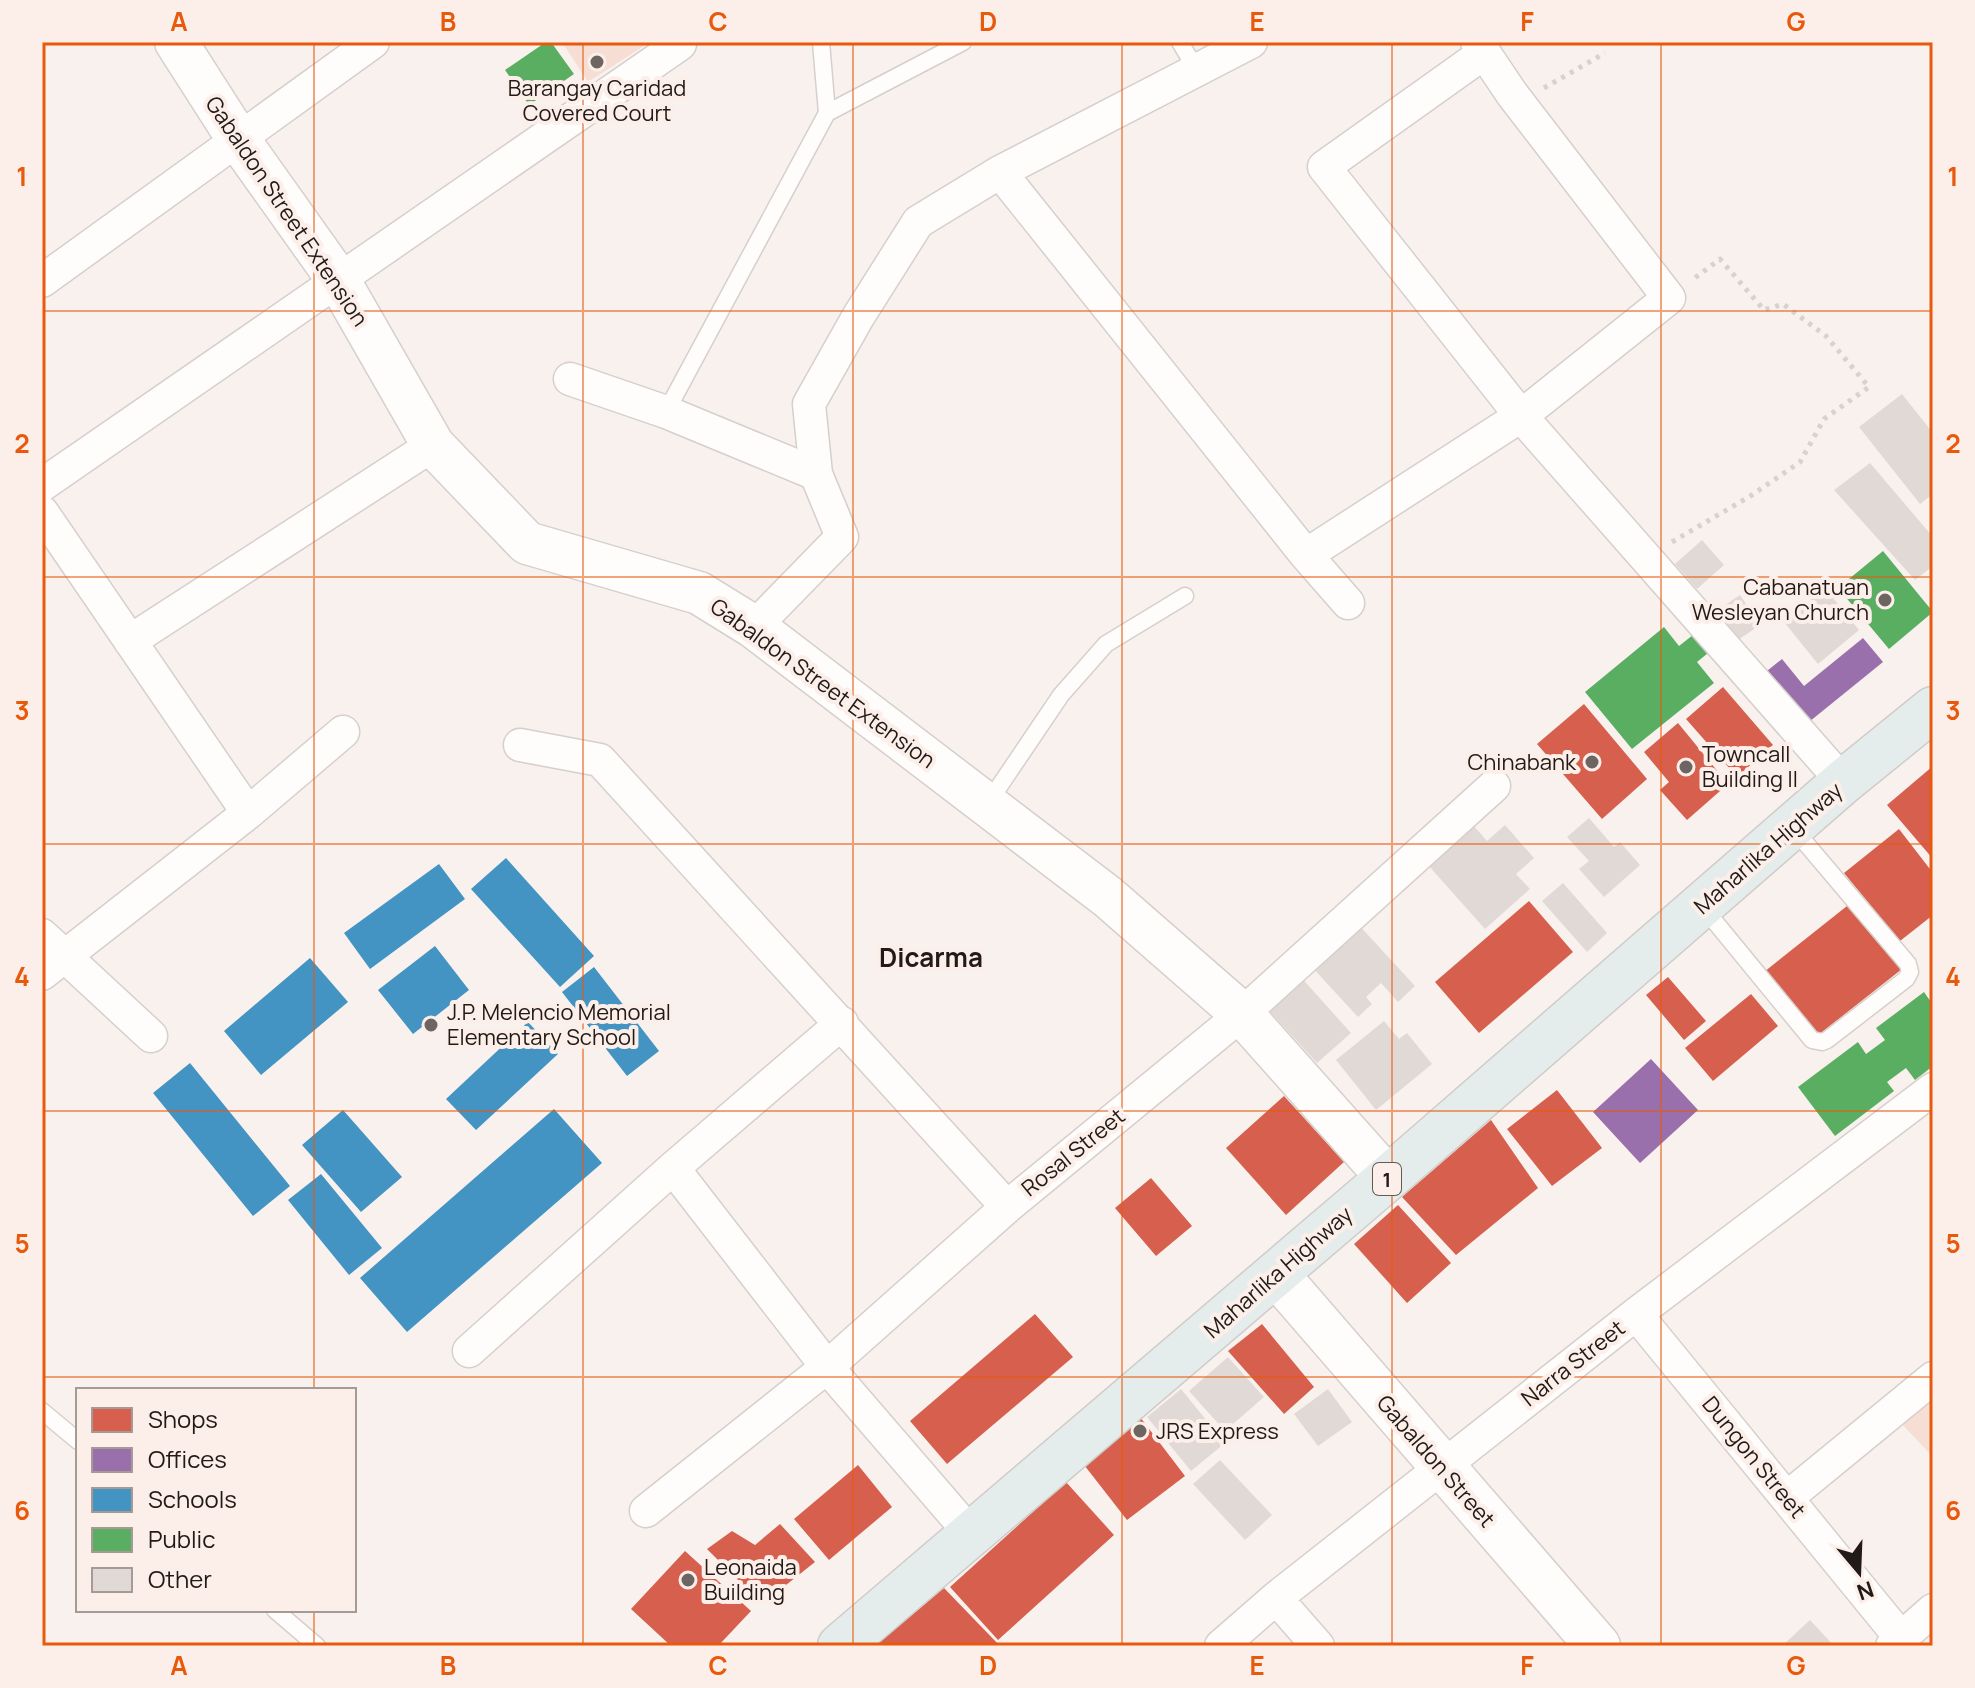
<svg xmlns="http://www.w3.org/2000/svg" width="1975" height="1688" font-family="Manrope,sans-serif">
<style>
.green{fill:#f6ded4}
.shops{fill:#d6604d}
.offices{fill:#9970ab}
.schools{fill:#4393c3}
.public{fill:#5aae61}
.building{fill:#e1d9d6}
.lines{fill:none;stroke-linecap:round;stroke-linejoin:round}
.service-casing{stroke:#d6cfcc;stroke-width:19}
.minor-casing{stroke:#d6cfcc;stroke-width:35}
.tertiary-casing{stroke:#d6cfcc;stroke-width:45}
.secondary-casing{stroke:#d6cfcc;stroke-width:47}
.primary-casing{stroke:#d0ccca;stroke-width:47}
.path{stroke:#d5d2d0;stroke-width:5;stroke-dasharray:4 6;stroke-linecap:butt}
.service{stroke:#fefdfc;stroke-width:16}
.minor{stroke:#fefdfc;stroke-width:32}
.tertiary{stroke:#fefdfc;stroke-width:42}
.secondary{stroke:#fefdfc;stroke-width:44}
.primary{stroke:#e4edec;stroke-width:44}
.grid{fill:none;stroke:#e8590c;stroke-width:2;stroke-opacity:0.55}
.poi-dot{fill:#6d6562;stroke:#fcefea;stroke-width:3}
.labels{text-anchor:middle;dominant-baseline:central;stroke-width:8;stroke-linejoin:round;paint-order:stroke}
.shield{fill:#fcefea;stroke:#635a56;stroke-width:2}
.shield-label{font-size:20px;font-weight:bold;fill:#221a17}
.poi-label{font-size:22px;fill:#221a17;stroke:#fcefea;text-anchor:start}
.street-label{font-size:22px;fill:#221a17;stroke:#fcefea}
.quarter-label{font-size:26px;font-weight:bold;fill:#221a17;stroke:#fcefea}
.neatline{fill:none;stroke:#e8590c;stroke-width:3}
.grid-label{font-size:26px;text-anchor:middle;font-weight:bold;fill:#e8590c}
</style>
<rect width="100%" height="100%" fill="#f8f1ee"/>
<!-- green -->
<path class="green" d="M562,42H650L588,82Z
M1933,1395V1457L1900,1422Z"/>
<!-- shops -->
<path class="shops" d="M1723,687L1773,745L1737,777L1686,719Z
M1584,704L1647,779L1602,819L1537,744Z
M1678,723L1728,784L1687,820L1660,790L1669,782L1644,752Z
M1933,766V859L1887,805Z
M1899,829L1933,873V915L1900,941L1844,873Z
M1529,901L1573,952L1479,1033L1435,982Z
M1847,906L1902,969L1817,1036L1764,972Z
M1668,977L1706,1021L1684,1040L1646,995Z
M1751,994L1778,1026L1713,1081L1685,1048Z
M1557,1090L1602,1148L1552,1186L1507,1129Z
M1284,1096L1344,1162L1286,1215L1226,1148Z
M1491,1120L1538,1188L1456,1255L1402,1197Z
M1151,1178L1192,1226L1156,1256L1115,1208Z
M1398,1205L1451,1263L1407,1303L1354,1244Z
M1035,1314L1073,1357L947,1464L910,1421Z
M1262,1324L1314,1387L1284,1414L1228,1351Z
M1140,1417L1185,1476L1127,1520L1081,1461Z
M858,1465L892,1507L829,1560L794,1519Z
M1066,1482L1114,1535L998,1640L950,1587Z
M780,1524L815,1562L762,1604L707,1549L732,1531L755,1545Z
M685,1551L751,1611L718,1646H671L631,1609Z
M944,1588L1000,1646H874Z"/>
<!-- offices -->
<path class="offices" d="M1863,638L1883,662L1804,726L1762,675L1782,659L1804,686Z
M1651,1059L1698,1110L1640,1163L1593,1112Z"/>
<!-- schools -->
<path class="schools" d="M506,858L594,956L560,987L471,889Z
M439,864L465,899L370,969L344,933Z
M435,946L469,990L413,1034L378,990Z
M310,958L348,1002L261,1075L224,1031Z
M594,967L659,1051L627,1076L562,992Z
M528,1022L558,1054L476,1130L446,1099Z
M190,1063L290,1186L253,1216L153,1093Z
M554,1109L602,1163L407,1332L360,1278Z
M343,1110L402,1177L361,1212L302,1145Z
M321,1174L382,1248L349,1275L288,1200Z"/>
<!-- public -->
<path class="public" d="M546,42H551L574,74L529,105L505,70Z
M1883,551L1933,612L1889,649L1838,588Z
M1664,627L1679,646L1698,631L1713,649L1697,662L1714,683L1632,749L1585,692Z
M1924,992L1933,1005V1066L1915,1080L1906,1068L1887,1082L1894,1091L1835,1136L1798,1087L1858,1042L1866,1054L1885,1040L1876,1028Z"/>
<!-- building -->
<path class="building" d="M1902,394L1933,433V494L1920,504L1859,427Z
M1870,463L1933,537V566L1915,580L1834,490Z
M1702,540L1724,565L1697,589L1675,564Z
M1825,588L1859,630L1818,664L1784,622Z
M1740,595L1760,625L1732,644L1712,614Z
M1589,818L1614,847L1620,842L1640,865L1604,897L1579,869L1589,861L1567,837Z
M1473,825L1487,841L1505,825L1534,858L1516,874L1530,889L1485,929L1428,865Z
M1563,883L1607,933L1587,952L1542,901Z
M1357,923L1415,986L1398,1002L1381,983L1366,997L1372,1004L1358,1017L1310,965Z
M1299,975L1351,1033L1317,1063L1265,1006Z
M1384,1021L1399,1039L1407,1033L1432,1064L1376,1110L1336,1060Z
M1228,1357L1264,1397L1225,1431L1189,1391Z
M1181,1389L1225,1443L1191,1471L1147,1417Z
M1328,1389L1352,1422L1318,1446L1294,1414Z
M1220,1460L1272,1515L1245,1540L1193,1484Z
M1810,1620L1834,1646H1782Z"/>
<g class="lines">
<defs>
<path id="service" d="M821,42L827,113
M1180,42L1197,71
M666,412L827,113L963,42
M988,803L1061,695L1106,644L1185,596
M1702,906L1812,1040L1822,1042L1827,1040L1906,979L1910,972L1908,964L1792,827
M42,1411L78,1441
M275,1610L317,1646"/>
<path id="minor" d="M1484,53L1324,167L1521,416L1843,782
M1000,172L1306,555L1348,603
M42,281L373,42
M570,379L666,412L816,474
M42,485L680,44
M42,512L248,813L42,974
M1306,555L1521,416L1669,298L1512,94L1477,42
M754,627L842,537L816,474L809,404L858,317L918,222L1000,172L1251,42
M130,641L433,445
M520,745L600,760L1007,1207
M248,813L343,732
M42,935L151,1036
M673,1168L827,1367L971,1534
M1636,1314L1901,1638
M469,1351L673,1168L842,1023
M1788,1497L1933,1378
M646,1511L827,1367L1007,1207L1242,1014L1494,786
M1276,1598L1318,1646
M1221,1646L1276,1598L1636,1314L1933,1089
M1892,1646L1933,1610"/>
<path id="tertiary" d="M176,42L238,139L339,281L433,445L527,543L699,593L754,627L1108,897L1242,1014L1388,1178"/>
<path id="secondary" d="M1276,1274L1598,1646"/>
<path id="primary" d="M840,1646L1388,1178L1843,782L1933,709"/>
</defs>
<!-- service casing -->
<use href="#service" class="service-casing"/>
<!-- minor casing -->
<use href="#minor" class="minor-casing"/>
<!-- tertiary casing -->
<use href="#tertiary" class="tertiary-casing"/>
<!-- secondary casing -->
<use href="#secondary" class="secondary-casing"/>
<!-- primary casing -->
<use href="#primary" class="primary-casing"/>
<!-- path -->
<path class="path" d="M1544,88L1605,53
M1672,542L1752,495L1800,462L1824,419L1869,387L1826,336L1783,304L1764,310L1720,259L1692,280"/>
<!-- service -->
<use href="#service" class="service"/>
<!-- minor -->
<use href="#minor" class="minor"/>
<!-- tertiary -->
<use href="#tertiary" class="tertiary"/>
<!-- secondary -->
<use href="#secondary" class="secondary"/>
<!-- primary -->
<use href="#primary" class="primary"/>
</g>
<!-- grid -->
<path class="grid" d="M314,42V1390M583,42V1646M853,42V1646M1122,42V1646M1392,42V1646M1661,42V1646M42,311H1933M42,577H1933M42,844H1933M42,1111H1933M42,1377H1933M314,1610V1646"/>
<!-- markers -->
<g class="poi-dot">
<circle cx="597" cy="62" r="8"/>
<circle cx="1885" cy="600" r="8"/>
<circle cx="1592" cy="762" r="8"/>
<circle cx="1686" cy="767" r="8"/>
<circle cx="431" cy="1025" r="8"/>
<circle cx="1140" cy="1431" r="8"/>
<circle cx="688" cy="1580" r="8"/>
</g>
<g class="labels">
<!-- shield labels -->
<rect class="shield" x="1373" y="1163" width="28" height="32" rx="6"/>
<g class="shield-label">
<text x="1387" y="1179">1</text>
</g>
<!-- poi labels -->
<g class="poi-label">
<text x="597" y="88" text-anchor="middle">Barangay Caridad<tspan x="597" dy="25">Covered Court</tspan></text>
<text x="1869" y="587" text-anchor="end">Cabanatuan<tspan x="1869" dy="25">Wesleyan Church</tspan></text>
<text x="1702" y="754">Towncall<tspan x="1702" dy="25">Building II</tspan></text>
<text x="1576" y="762" text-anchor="end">Chinabank</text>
<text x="447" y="1012">J.P. Melencio Memorial<tspan x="447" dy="25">Elementary School</tspan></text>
<text x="1156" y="1431">JRS Express</text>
<text x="704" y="1567">Leonaida<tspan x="704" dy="25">Building</tspan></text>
</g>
<!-- street labels -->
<g class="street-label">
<text transform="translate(287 211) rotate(56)">Gabaldon Street Extension</text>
<text transform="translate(823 683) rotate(36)">Gabaldon Street Extension</text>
<text transform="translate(1768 848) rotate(-41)">Maharlika Highway</text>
<text transform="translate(1073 1152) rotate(-39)">Rosal Street</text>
<text transform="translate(1278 1272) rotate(-41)">Maharlika Highway</text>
<text transform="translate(1573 1363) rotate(-38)">Narra Street</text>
<text transform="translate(1754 1457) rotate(51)">Dungon Street</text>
<text transform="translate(1436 1461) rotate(49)">Gabaldon Street</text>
</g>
<!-- quarter labels -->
<g class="quarter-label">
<text x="931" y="957">Dicarma</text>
</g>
</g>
<!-- border -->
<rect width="1975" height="1688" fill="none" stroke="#fcefea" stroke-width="88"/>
<!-- legend -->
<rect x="76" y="1388" width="280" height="224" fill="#fcefea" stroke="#a59a96" stroke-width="2"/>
<rect x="92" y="1408" width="40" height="24" fill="#d6604d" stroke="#a59a96" stroke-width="2"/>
<text x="148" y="1428" font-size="24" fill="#221a17">Shops</text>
<rect x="92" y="1448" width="40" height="24" fill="#9970ab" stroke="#a59a96" stroke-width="2"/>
<text x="148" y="1468" font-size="24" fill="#221a17">Offices</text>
<rect x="92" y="1488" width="40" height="24" fill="#4393c3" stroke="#a59a96" stroke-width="2"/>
<text x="148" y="1508" font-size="24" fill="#221a17">Schools</text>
<rect x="92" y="1528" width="40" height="24" fill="#5aae61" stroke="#a59a96" stroke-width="2"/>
<text x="148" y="1548" font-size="24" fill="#221a17">Public</text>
<rect x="92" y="1568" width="40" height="24" fill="#e1d9d6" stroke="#a59a96" stroke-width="2"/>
<text x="148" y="1588" font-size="24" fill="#221a17">Other</text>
<!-- north arrow -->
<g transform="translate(1859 1572) rotate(161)" stroke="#fcefea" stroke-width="6" paint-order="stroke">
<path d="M0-6L14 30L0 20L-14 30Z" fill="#221a17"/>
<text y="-12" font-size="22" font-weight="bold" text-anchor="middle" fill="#221a17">N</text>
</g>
<rect x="44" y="44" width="1887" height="1600" class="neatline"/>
<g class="grid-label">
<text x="179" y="31">A</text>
<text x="448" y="31">B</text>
<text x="718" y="31">C</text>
<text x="988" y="31">D</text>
<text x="1257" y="31">E</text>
<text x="1527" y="31">F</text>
<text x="1796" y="31">G</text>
<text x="22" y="186">1</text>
<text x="1953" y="186">1</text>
<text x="22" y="453">2</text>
<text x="1953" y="453">2</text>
<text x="22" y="720">3</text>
<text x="1953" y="720">3</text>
<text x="22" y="986">4</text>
<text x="1953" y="986">4</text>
<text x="22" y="1253">5</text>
<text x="1953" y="1253">5</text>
<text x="22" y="1520">6</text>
<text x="1953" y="1520">6</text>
<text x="179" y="1675">A</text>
<text x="448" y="1675">B</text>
<text x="718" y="1675">C</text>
<text x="988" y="1675">D</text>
<text x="1257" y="1675">E</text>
<text x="1527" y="1675">F</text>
<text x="1796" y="1675">G</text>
</g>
</svg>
